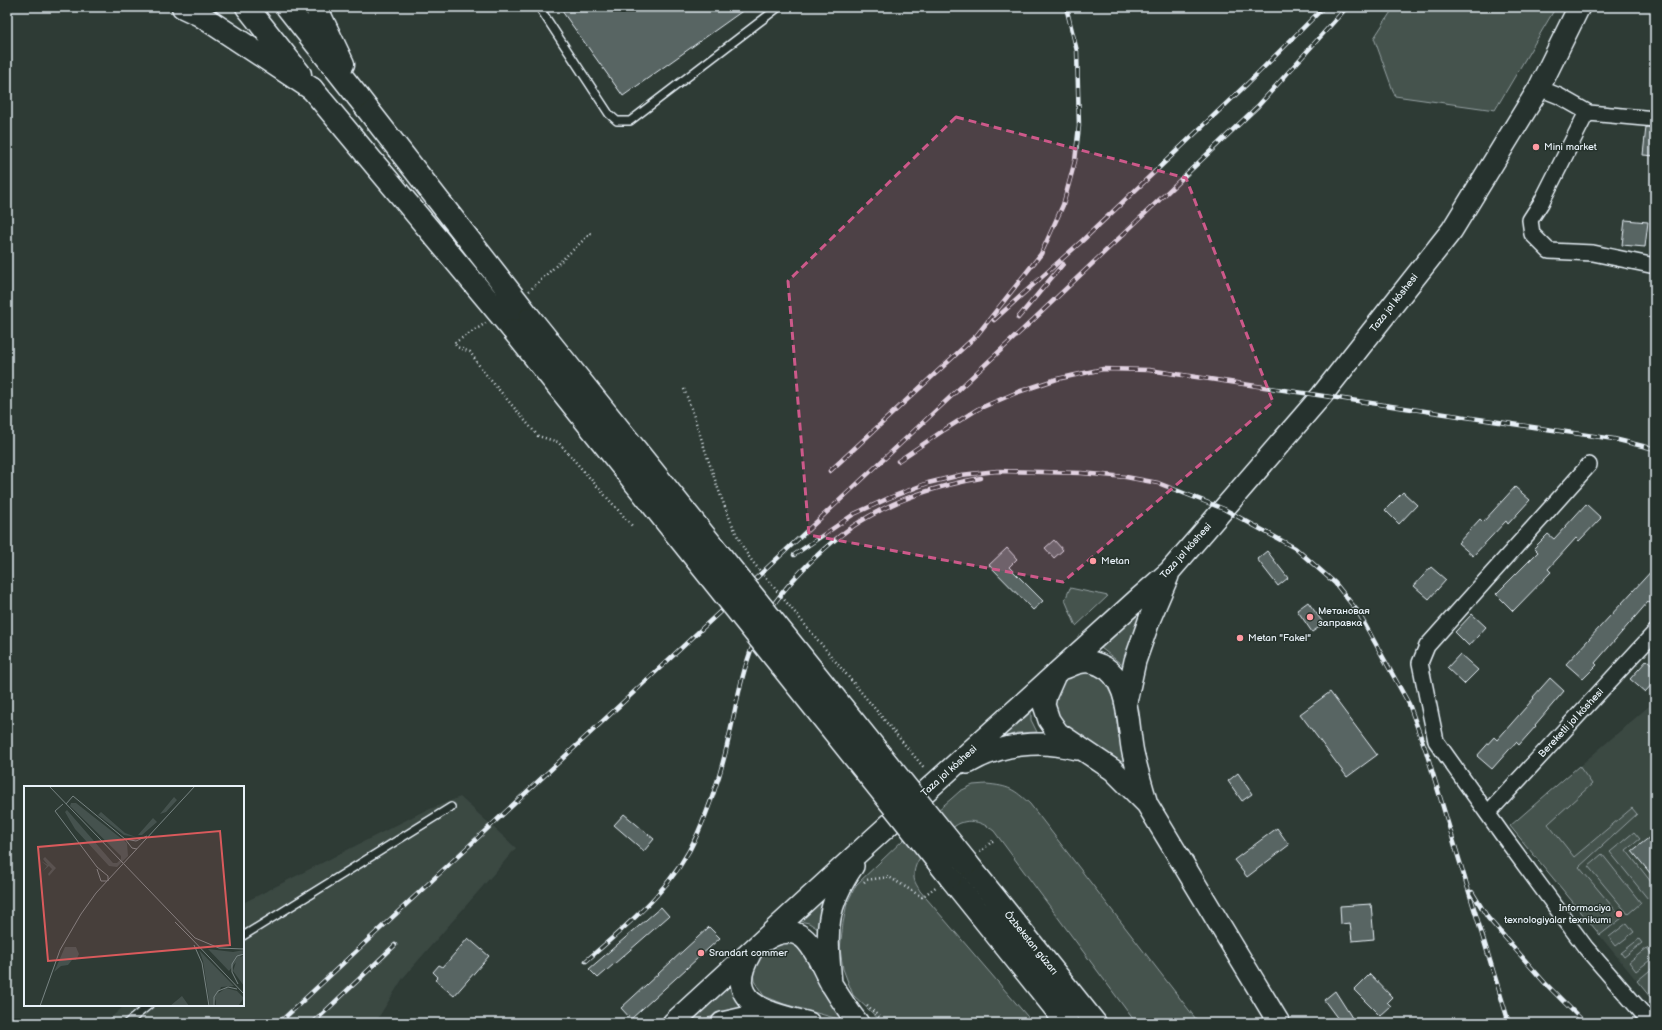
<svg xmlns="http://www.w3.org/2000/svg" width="1662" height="1030" font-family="'Balsamiq Sans',sans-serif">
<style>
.built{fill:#3b4843}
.green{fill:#45524e;stroke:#96a2a3}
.building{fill:#596563;stroke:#e8f1f8}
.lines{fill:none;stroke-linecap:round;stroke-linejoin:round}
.service-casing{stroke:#e8f1f8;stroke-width:10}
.minor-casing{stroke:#e8f1f8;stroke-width:18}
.secondary-casing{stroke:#e8f1f8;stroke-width:24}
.primary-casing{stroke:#e8f1f8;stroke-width:25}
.trunk-casing{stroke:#e8f1f8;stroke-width:25}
.path{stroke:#e8f1f8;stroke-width:2.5;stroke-dasharray:1 3;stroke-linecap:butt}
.service{stroke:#26332d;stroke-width:7}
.minor{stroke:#26332d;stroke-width:15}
.secondary{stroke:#26332d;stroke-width:21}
.primary{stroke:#26332d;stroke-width:22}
.trunk{stroke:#26332d;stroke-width:22}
.rail-casing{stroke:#e8f1f8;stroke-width:4.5}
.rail{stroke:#26332d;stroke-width:3;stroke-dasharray:9;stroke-linecap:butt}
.primary-bridge-casing{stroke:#e8f1f8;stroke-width:25;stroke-linecap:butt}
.primary-bridge{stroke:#26332d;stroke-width:22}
.marked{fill:#cd598a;fill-opacity:0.2;stroke:#cd598a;stroke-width:3;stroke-dasharray:8 5;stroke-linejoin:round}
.poi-dot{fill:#ff9aa2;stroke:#26332d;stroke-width:1.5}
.labels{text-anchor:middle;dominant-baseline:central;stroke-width:3;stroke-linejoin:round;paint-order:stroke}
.poi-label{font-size:10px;fill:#e8f1f8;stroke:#26332d;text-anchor:start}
.street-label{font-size:10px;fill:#e8f1f8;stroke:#26332d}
.inset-road{fill:none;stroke:#788483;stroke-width:1}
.view{fill:#da5a5c;fill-opacity:0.15;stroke:#da5a5c;stroke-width:2}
.inset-edge{fill:none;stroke:#e8f1f8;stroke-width:2}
</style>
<rect width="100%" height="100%" fill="#2e3b35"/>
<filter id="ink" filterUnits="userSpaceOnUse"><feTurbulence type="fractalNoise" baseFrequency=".025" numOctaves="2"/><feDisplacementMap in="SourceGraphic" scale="8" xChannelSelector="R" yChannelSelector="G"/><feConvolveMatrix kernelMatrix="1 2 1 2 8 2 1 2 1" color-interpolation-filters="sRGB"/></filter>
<g filter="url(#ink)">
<!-- built -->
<path class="built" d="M1655,701V1003L1510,826Z
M460,797L516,848L403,978L375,1023H105L125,1005H243V903L420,813Z"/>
<!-- green -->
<path class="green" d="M1394,7H1556L1495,110L1395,96L1374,38Z
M1070,588L1108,596L1076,626L1065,600Z
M1148,603L1125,667L1101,648Z
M1089,672L1104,681L1113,698L1124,765L1060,721L1055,704L1058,685L1070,675Z
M1031,710V720L1037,732L1017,733L1000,738Z
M1579,766L1592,784L1548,824L1574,857L1632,808L1637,814L1579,867L1622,918L1600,935L1510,826Z
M986,784C1009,786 1014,789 1030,804L1199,1023H1136L994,831C982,822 968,817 955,826C939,840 913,854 914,877C914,882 918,887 920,891L1033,1023H883L853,995L843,969L840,949L843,923L847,903L856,885L904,839L951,799L960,791L973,785Z
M1634,832L1640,839L1626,850L1655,887V893L1648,899L1610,852Z
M1602,854L1641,903L1628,914L1588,866Z
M826,897L818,929L809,923L799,921Z
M1627,923L1634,932L1616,946L1609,937Z
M1639,939L1642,943L1624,957L1621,953Z
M775,943L794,944L808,955L816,973L842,1020L784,1004L764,996L754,981L752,962Z
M1647,948L1654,957L1636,971L1629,962Z
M1655,966V1003L1637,981Z
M732,983C734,994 737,1001 745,1010L719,1014L694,1023H689Z"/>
<!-- building -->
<path class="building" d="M559,7H748L623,96Z
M1646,127L1655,128V156L1643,155Z
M1625,220L1648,222L1645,247L1622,245Z
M1515,487L1530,500L1508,524L1506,521L1473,556L1458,543L1480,519L1483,522Z
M1403,492L1417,505L1399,524L1385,510Z
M1586,504L1601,518L1579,541L1576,538L1548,569L1551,572L1513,611L1496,594L1538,552L1534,548L1548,534L1554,539Z
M1054,540L1063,550L1054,558L1045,548Z
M1007,548L1017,559L1009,567L1043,601L1033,610L989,565Z
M1267,551L1288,578L1278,586L1257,559Z
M1431,567L1446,580L1429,599L1414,586Z
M1655,567V598L1650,603L1648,602L1595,663L1597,665L1583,679L1566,664Z
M1308,602L1324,624L1312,632L1297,610Z
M1472,614L1486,627L1469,646L1455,632Z
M1460,654L1478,670L1464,684L1447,668Z
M1647,660L1655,667V681L1645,692L1630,679Z
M1550,678L1564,691L1535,725L1536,726L1519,745L1516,742L1492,769L1477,756L1494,737L1497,740L1534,698L1533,697Z
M1330,692L1377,755L1347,777L1300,714Z
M1238,773L1252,794L1242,801L1228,781Z
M624,814L654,839L644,851L614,825Z
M1277,828L1289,845L1247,877L1234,860Z
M1655,833V879L1632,851Z
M1371,904L1374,939L1352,941L1350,923L1341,924L1340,906Z
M661,907L669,916L598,978L589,969Z
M709,927L720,938L631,1019L621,1008Z
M468,938L489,956L454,996L435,980L438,977L433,972L439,965L443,967Z
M1370,974L1392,997L1387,1002L1391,1006L1380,1016L1354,990Z
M1335,991L1349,1013L1355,1023H1341L1324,1000Z"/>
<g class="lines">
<defs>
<path id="service" d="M539,7L609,114L617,121H630L779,7
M243,936L451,807
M127,1023L149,1005"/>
<path id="minor" d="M1539,88L1559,96L1589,113L1655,119
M1589,113L1584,118L1541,203L1530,220L1532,234L1549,251L1593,253L1655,266
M1589,465L1427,646L1420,663L1436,741L1502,834L1586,948L1651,1023
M1488,813L1655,632"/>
<path id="secondary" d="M1065,668C1078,662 1087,659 1100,665C1131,678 1127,725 1133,753C1137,770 1142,787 1147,804
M1054,677L1046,695L1044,705L1049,720L1058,733L1113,770L1147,804L1279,1023
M1126,702L1135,661L1150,618L1168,576
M968,763C1000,744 1040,739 1076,749
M765,940C807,914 816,958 832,985C840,998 848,1011 858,1023
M750,954C721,1005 771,1013 809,1023
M831,984C827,934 823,910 853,866
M673,1023L870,842L1137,600L1169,572L1322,395L1452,230L1539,88L1579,7
M722,1023L771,1012"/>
<path id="primary" d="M312,89L513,330
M358,97L530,318
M967,863L1095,1023
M950,877L1067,1023"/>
<path id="trunk" d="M183,7L200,15L312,89
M247,7L300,74
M287,7L358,97
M316,7L343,64"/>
</defs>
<!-- service casing -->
<use href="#service" class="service-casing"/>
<!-- minor casing -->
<use href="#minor" class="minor-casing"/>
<!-- secondary casing -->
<use href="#secondary" class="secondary-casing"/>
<!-- primary casing -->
<use href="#primary" class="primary-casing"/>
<!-- trunk casing -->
<use href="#trunk" class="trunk-casing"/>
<!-- path -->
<path class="path" d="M529,291L592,232
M486,323L454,343L457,347L470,352L483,371L538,436L558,442L633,527
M684,389C704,441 717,497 743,547C749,559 759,569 767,579L925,769
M980,852L995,839
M864,882L866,880L889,877L922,897L937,886
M867,1005L885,1023"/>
<!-- service -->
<use href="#service" class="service"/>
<!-- minor -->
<use href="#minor" class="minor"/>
<!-- secondary -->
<use href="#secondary" class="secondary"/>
<!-- primary -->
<use href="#primary" class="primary"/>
<!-- trunk -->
<use href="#trunk" class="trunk"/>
<defs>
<path id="rail" d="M1018,318L1063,264
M994,320L1083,240L1247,84L1324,7
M898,461L944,430L978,409L1018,392L1057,379L1103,369L1149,370L1614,439L1655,449
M830,471L977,335L1041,254L1063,205L1075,161L1079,126L1077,51L1066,7
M794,555L854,514L889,498L928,483L961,475L997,471L1081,473L1126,477L1158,483L1224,509L1295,548L1335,583L1358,612L1409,704L1426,751L1509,1023
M1472,892L1488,918L1545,983L1585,1023
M586,961C629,923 673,889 697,835C711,804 722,770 729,737C735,712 739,686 747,662C751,649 757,634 763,622C782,585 832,537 868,517C902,497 942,485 981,478
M279,1023L1033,320L1258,106L1347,7
M313,1023L395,945"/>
</defs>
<!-- rail casing -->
<use href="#rail" class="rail-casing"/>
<!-- rail -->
<use href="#rail" class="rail"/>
<defs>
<path id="primary-bridge" d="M530,318L967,863
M513,330L950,877"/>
</defs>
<!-- primary-bridge casing -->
<use href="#primary-bridge" class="primary-bridge-casing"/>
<!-- primary-bridge -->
<use href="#primary-bridge" class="primary-bridge"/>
</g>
</g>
<!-- marked area -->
<path class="marked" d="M956,117L1186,178L1273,402L1063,582L809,535L788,281Z"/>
<!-- markers -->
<g class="poi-dot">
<circle cx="1536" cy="147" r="4"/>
<circle cx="1093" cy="561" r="4"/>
<circle cx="1310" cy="617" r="4"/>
<circle cx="1240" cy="638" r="4"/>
<circle cx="1619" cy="914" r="4"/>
<circle cx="701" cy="953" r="4"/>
</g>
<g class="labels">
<!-- poi labels -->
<g class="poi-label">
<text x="1544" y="147">Mini market</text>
<text x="1101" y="561">Metan</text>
<text x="1318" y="611">Метановая<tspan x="1318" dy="12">заправка</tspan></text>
<text x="1248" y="638">Metan "Fakel"</text>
<text x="1611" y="908" text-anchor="end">Informaciya<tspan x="1611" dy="12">texnologiyalar texnikumı</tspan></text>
<text x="709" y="953">Srandart commer</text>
</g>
<!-- street labels -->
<g class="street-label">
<text transform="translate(1394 303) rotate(-52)">Taza jol kóshesi</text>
<text transform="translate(1186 551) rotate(-48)">Taza jol kóshesi</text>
<text transform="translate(1571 723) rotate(-47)">Bereketli jol kóshesi</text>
<text transform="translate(949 771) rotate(-42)">Taza jol kóshesi</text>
<text transform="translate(1031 943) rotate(51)">Ózbekstan gúzarı</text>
</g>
</g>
<!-- overview -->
<g transform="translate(24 786)">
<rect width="220" height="220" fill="#2e3b35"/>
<path d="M150,11L153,14L142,26L136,28ZM47,17H52L103,57L104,70L93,81L85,80L51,43L41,26L43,24L89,77H93L97,73V70L46,20ZM77,26L101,47L112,51L100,49L74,29ZM129,32L133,36L118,49H114ZM21,71L32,82L25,90L24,88L28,83L25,80L19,85L23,80L17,75L24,79L19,73ZM41,161H52L55,168L52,174H48L44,179L37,180L30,186ZM184,163L209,166L220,164V166L205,185ZM175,164L210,200L197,201L189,220H186L179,175ZM220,169V200L209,185L213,173ZM202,202L213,205L220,212L214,220H192V209ZM158,210L165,220H146Z" fill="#45524e"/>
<path class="inset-road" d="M25,0L171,152M39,18L31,25L73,81L84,90V95M42,18L49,10L101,53L108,62L113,63M101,53L112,55L123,50M73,83L77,95H83M151,136L166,151M166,151L220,208M171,152L195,162L220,163M170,159L178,177L185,220M214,198L208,186V178L213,170L220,168M16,220L36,164L57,128L72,107L171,0M190,220V211L194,205L204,201L213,203"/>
<path class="view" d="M196,45L206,159L24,175L14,61Z"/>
<rect width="220" height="220" class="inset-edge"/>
</g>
<!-- margin -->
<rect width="1662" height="1030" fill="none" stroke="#26332d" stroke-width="24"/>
<rect x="12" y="12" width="1638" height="1006" fill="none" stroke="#e8f1f8" stroke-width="1.5" filter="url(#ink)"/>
</svg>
